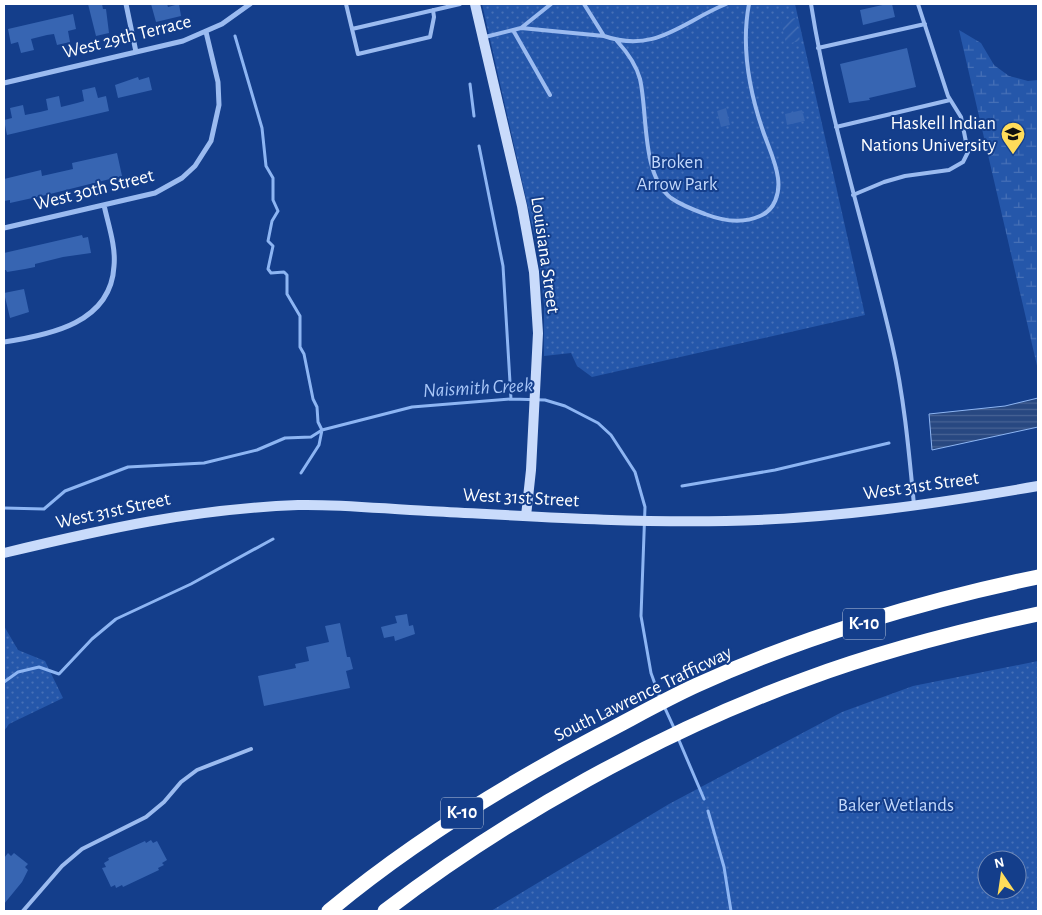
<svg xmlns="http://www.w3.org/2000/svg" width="1042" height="915" font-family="'Alegreya Sans',sans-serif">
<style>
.grass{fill:url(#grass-dots);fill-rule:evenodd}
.wetland{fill:url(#wetland-marsh)}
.garden{fill:url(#garden-furrows)}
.water{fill:url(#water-rules);stroke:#8db5f3}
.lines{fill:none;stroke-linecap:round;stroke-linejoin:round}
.stream{stroke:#8db5f3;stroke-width:3}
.building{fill:#3765b2}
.service{stroke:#9bbbf0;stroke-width:4}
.minor{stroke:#9bbbf0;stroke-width:5}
.secondary{stroke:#c9dbfb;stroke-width:10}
.motorway{stroke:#fff;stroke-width:15}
.labels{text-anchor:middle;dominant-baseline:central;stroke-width:4;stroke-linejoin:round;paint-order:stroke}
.shield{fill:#143e8b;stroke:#b8c5dc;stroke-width:1}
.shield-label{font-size:18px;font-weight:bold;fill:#fff}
.street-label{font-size:19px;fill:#fff;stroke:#143e8b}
.poi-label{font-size:19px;fill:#fff;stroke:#143e8b;text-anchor:end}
.park-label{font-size:19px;fill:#c2d8fc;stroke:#143e8b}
.water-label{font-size:20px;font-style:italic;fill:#a7c5f7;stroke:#143e8b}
</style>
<defs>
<pattern id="grass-dots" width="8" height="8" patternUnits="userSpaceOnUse" patternTransform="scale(1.25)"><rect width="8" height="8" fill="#2557aa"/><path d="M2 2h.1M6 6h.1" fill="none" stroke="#4670b7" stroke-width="1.8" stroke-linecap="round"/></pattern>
<pattern id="wetland-marsh" width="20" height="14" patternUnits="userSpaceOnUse" patternTransform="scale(1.25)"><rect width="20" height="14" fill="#2557aa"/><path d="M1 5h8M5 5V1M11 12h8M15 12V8" fill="none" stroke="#4670b7"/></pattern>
<pattern id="garden-furrows" width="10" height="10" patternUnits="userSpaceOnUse" patternTransform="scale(1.25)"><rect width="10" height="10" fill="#2557aa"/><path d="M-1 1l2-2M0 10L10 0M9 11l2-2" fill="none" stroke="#4670b7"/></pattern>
<pattern id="water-rules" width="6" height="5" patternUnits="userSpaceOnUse" patternTransform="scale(1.25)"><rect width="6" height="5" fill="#284881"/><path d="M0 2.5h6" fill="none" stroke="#486394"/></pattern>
</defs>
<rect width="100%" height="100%" fill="#143e8b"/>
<!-- grass -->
<path class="grass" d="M482,4H795L865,315L592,377L577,366L571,353L544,356V304L538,251Z
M4,626L18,650L45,661L63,698L9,724L4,731Z
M1038,661V911H491L669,804L842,712L913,686ZM987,860H1017V890H987Z"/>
<!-- wetland -->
<path class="wetland" d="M959,30L981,43L994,65L1009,76L1028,81L1038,80V370Z"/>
<!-- garden -->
<path class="garden" d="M795,18L800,41L786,44L781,21Z"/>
<!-- water -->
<path class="water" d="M1038,398V427L932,450L929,414L1005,406Z"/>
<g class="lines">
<!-- stream -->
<path class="stream" d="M235,36L262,128L266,166L273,178V200L278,211L272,221L268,241L273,246L268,269L271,273L284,272L287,275V294L300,316V347L304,354L313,399L317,407L318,422L322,430L319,445L301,473
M470,84L474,116
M479,146L503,266L511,399
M682,486L775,470L889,443
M4,508L44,509L65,491L128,467L204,463L257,450L285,438L311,437L322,430L412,407L511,399L545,400L565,406L598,423L611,435L635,472L645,507L641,616L651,673L660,698
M4,682L18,672L39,667L59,674L92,639L116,619L191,584L273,539
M664,706L675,730
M678,738L704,799
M708,811L724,867L731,911"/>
</g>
<!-- building -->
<path class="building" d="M88,4H102L103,9H106L109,33L96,36Z
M151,4H167L168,7L179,4L181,16L156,22Z
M887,4H892L895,17L863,25L860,10Z
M73,14L76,29L68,31L70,42L57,45L54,34L47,35L31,39L34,50L21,53L18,42L11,44L8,29Z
M907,48L916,87L869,98L870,100L849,103L840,64Z
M138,77L139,80L149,77L152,90L118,98L115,85Z
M95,87L98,98L106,96L109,111L7,135L4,120L12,118L10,108L23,105L25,115L40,112L48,110L46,99L59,96L61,107L77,103L84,101L82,90Z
M726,108L730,125L721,127L717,111Z
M802,110L805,121L787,125L785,114Z
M117,153L122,176L46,195L10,203V200L4,201V179L41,170L42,176L73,169L72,163Z
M82,235L83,238L88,237L91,253L63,257L35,264V267L25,269L7,272L6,270H4V253Z
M24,289L29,312L10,318L4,293Z
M407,614L409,626L413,625L415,634L395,641L394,636L384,638L381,627L397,623L395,616Z
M340,623L347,657H350L353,669L346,671L350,688L264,706L258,676L296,668L295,664L309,661L306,647L329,642L325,626Z
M151,840L153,843L157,841L167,860L162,863L164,865L158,868L159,870L123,887L122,885L116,888L115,885L111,887L102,868L106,867L104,863L109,860L108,858L145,841L146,843Z
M8,853L11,856L14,853L28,864L25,867L28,870L22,882L4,904V858Z"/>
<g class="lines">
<!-- service -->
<path class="service" d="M346,4L352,29L460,4
M584,4L604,36C655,54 682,22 726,4
M811,4C829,119 866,230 892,344C904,396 909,452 914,505
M521,28L551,4
M352,29L358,54L430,37L434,17L433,10
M513,30L550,95
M485,37L521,28L604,36
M617,41C627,52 636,64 640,79C648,114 641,175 671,198C681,205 694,210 705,214C723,221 742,224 760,216C775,210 780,193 778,178C776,162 768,146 763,131C749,90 741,46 749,4
M818,48L925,24
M836,127L950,100
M853,195L884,182L905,176L949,170L963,162L968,152L961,117L948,96L918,4
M23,911L62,866L82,849L146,817L164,802L181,782L197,770L251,749"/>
<!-- minor -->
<path class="minor" d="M126,4L136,52
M4,83L183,41L222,24L250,4
M4,228L155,193L182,178L195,166L211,141L219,105L218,82L206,32
M4,342C50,335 111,323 114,266C116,246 108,224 104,205"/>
<!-- secondary -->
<path class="secondary" d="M475,4L522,206L534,272L538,333L531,470L526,516
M4,553C104,529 193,509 298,505C341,504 385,509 428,511C527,516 627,523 726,521C831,519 935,504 1038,486"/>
<!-- motorway -->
<path class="motorway" d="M329,911C412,842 503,786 598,736C631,719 664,700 697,685C802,637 926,600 1038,577
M385,911C508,817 660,732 806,679C881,651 960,631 1038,614"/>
</g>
<!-- icons -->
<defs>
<symbol id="university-pin" viewBox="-11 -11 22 30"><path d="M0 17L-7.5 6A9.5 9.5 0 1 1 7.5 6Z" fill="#ffdc5a" stroke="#143e8b"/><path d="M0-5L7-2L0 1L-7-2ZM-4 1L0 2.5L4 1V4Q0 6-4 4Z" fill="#111"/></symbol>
</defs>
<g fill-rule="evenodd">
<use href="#university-pin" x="999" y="120" width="28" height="38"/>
</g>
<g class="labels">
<!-- shield labels -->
<g class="shield">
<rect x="843" y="608.5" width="42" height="31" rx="4"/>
<rect x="441" y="797.5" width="42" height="31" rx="4"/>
</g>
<g class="shield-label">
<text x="864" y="624">K-10</text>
<text x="462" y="813">K-10</text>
</g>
<!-- street labels -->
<g class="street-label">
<text transform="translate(127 37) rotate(-14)">West 29th Terrace</text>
<text transform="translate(94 190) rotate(-14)">West 30th Street</text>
<text transform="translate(545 255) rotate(82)">Louisiana Street</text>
<text transform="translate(921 486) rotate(-8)">West 31st Street</text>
<text transform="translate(521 498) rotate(3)">West 31st Street</text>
<text transform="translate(113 511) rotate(-12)">West 31st Street</text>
<text transform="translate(643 694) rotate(-26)">South Lawrence Trafficway</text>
</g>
<!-- poi labels -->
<g class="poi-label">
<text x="996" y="123">Haskell Indian<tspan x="996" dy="22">Nations University</tspan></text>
</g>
<!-- park labels -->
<g class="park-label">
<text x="677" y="162">Broken<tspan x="677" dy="22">Arrow Park</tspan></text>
<text x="896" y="805">Baker Wetlands</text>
</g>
<!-- water labels -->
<g class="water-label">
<text transform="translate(478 388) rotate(-3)">Naismith Creek</text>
</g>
</g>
<!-- border -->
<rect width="1042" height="915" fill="none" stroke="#ffffff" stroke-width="10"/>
<!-- north arrow -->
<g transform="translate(1002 875) rotate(347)"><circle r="24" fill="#143e8b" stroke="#728bb9"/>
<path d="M0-4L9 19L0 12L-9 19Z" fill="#ffdc5a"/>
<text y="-8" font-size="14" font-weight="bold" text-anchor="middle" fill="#ffffff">N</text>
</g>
</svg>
